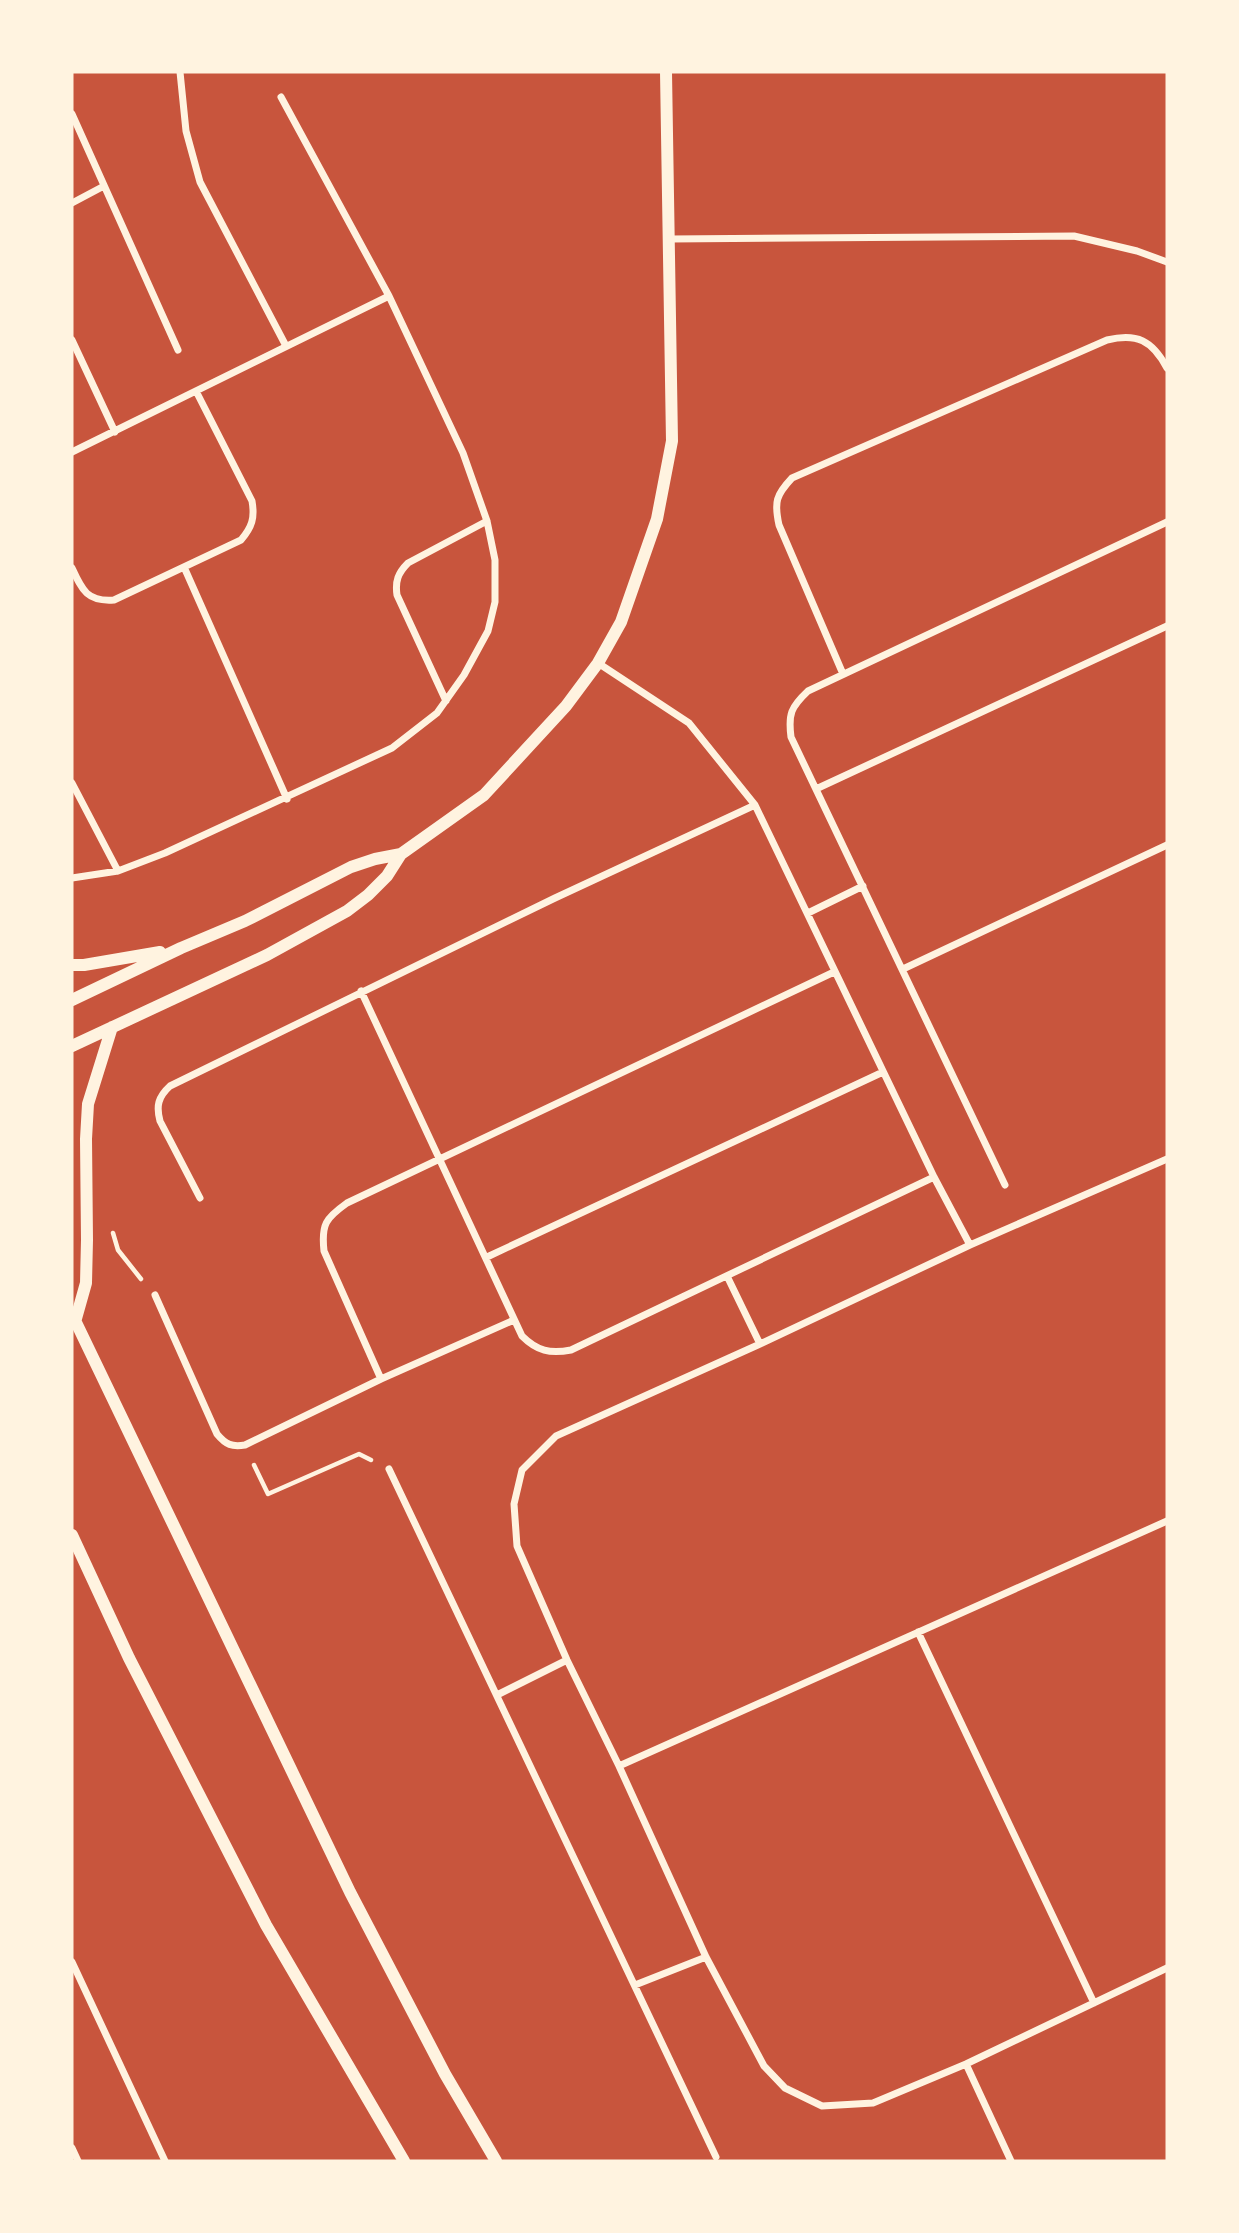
<svg xmlns="http://www.w3.org/2000/svg" width="1239" height="2233" font-family="'Fira Sans Condensed',sans-serif">
<style>
.lines{fill:none;stroke-linecap:round;stroke-linejoin:round}
.path{stroke:#fff3e0;stroke-width:4.5}
.minor{stroke:#fff3e0;stroke-width:7}
.tertiary{stroke:#fff3e0;stroke-width:12}
</style>
<rect width="100%" height="100%" fill="#c8553d"/>
<g class="lines">
<!-- path -->
<path class="path" d="M113,1233L118,1250L141,1279
M254,1465L268,1494L359,1454L371,1460"/>
<!-- minor -->
<path class="minor" d="M180,72L186,131L200,182L286,346
M72,114L178,350
M72,203L104,186
M670,239L1074,236L1137,251L1167,262
M72,340L115,432
M72,452L389,296
M184,567L287,799
M72,568C82,590 87,602 114,600L241,540C252,527 255,518 252,501L196,391
M598,663L689,723L755,805L934,1177L970,1245
M843,674L779,525C774,502 776,495 792,478L1107,340C1137,333 1152,340 1167,368
M446,701L397,595C395,581 398,573 408,563L487,521
M72,783L118,871
M816,789L1167,626
M72,878L118,871L165,853L392,748L437,713L464,675L488,631L495,602V560L487,521L463,453L389,296L281,97
M808,913L863,886
M903,969L1167,845
M361,991L522,1336C537,1351 550,1354 571,1350L934,1177
M1167,1159L970,1245L760,1344L556,1436L522,1470L514,1504L517,1546L567,1660L619,1766L706,1957L764,2066L785,2088L822,2106L873,2103L966,2064L1167,1968
M1005,1185L791,737C788,714 791,707 808,691L1167,522
M200,1198L160,1121C156,1106 158,1097 170,1086L555,898L755,805
M487,1257L883,1072
M727,1276L760,1344
M155,1295L217,1434C226,1445 232,1447 245,1445L381,1379L514,1320
M381,1379L324,1251C321,1224 326,1218 347,1203L834,972
M389,1469L716,2157
M918,1632L1094,2003
M497,1695L567,1660
M619,1766L1167,1521
M72,1962L165,2161
M635,1985L706,1957
M966,2064L1011,2161
M72,2148L78,2161"/>
<!-- tertiary -->
<path class="tertiary" d="M72,965H84L160,952
M72,1000L181,948L245,921L351,867L375,859L401,854
M72,1046L267,955L347,911L368,895L387,876L401,854L484,795L566,706L598,663L621,622L657,519L672,441L666,72
M72,1314L350,1892L445,2074L496,2161
M75,1322L86,1283L87,1240L86,1139L88,1104L112,1027
M72,1535L129,1658L266,1925L404,2161"/>
</g>
<!-- border -->
<rect width="1239" height="2233" fill="none" stroke="#fff3e0" stroke-width="147"/>
</svg>
